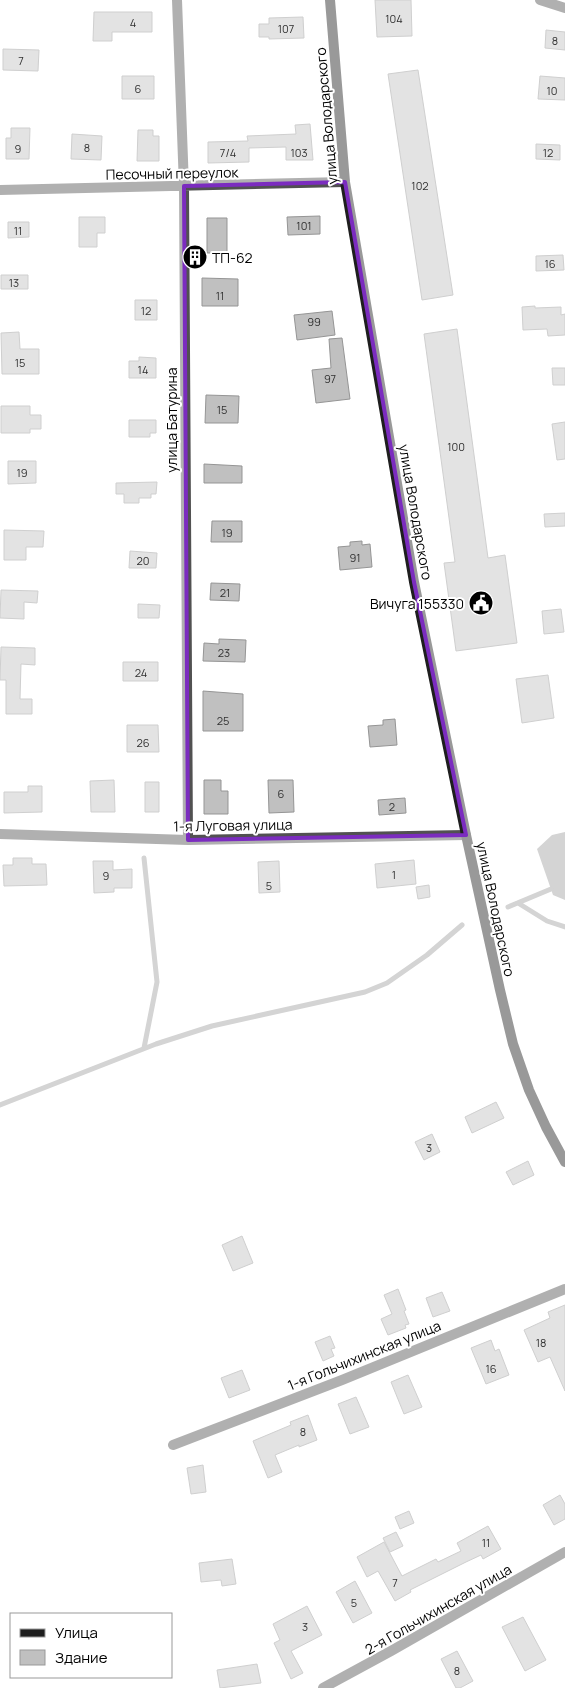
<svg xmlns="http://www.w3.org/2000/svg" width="565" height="1688" font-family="Manrope,sans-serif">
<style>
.water{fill:#9f9f9f}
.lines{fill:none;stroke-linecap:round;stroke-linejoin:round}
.stream{stroke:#9f9f9f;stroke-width:5}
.building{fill:#c0c0c0;stroke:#959595}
.minor{stroke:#515151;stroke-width:10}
.secondary{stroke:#1e1e1e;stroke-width:10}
.marked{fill:none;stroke:#7b2cbf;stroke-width:4;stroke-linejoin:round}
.labels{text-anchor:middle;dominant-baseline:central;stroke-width:4;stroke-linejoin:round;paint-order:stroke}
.number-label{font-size:11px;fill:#303030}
.street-label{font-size:14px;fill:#000;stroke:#fff}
.poi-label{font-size:14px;fill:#000;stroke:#fff;text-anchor:start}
</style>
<rect width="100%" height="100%" fill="#fff"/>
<!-- water -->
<path class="water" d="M565,832V900L553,895L537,849L552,835Z"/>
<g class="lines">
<!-- stream -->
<path class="stream" d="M518,903L547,921L565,927
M508,907L551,889
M144,1048L157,982L144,858
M0,1105L156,1044L212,1026L365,992L387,983L427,955L462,925"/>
</g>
<!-- building -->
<path class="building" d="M375,0H411L412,36L377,37Z
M94,12H152V32H112V41H93Z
M303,17L304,38L269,39V37H259V24H269V18Z
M546,30L565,32V50L545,48Z
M3,49L39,50L38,71L3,70Z
M418,70L453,295L422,300L388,74Z
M122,76H154V99H122Z
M540,76L565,78V100L538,99Z
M310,124L313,160H286V147L249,148V162L208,163V142L248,141L247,136L296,134L295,125Z
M11,128H30L29,159H6V138H11Z
M138,130H153V136H159V161H137Z
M72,134L102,136L101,160L71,159Z
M536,144L560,145V160L536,159Z
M320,216V234L288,235L287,217Z
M79,217H105V233H97V247H79Z
M207,218H227V253H207Z
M8,222H29V237L8,238Z
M563,255L564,270L536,271V256Z
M1,275H28V289H1Z
M202,278L238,279V306H202Z
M135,300H157V320H135Z
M535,306V308L561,307V315L565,314V335L548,336L547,329L523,330L522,307Z
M332,311L335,335L297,340L294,315Z
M457,329L488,558L505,555L517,643L456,651L444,563L455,562L424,334Z
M19,332L20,349H39V374H2L1,333Z
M342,338L350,399L316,403L312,370L331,368L329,339Z
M139,357L156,358V378H129V361H139Z
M552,368H565V385H553Z
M206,395L239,396L238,423H205Z
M1,406H30V415H41V429H30V433H1Z
M129,420H156V433H150V437H129Z
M565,422V459L557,460L552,424Z
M8,461H36V483L8,484Z
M204,464L242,466V483H204Z
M157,482L156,494H151V498H139V503H124V494H116V483Z
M565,513V526L545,527L544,514Z
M212,521H242V542H211Z
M4,530L44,531L43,547H26V560H4Z
M362,541V545L370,544L372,567L340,570L338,547L350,546V542Z
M130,551L157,553L156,568H129Z
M211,583L240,584L239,601L210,600Z
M1,590L38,591L37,603L24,602V619L0,618Z
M138,604L160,605L159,618H138Z
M561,609L564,632L544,634L542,611Z
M219,639L246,640L245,662L203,661L204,643L219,644Z
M1,647L35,648V665L21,664L20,699H32V714H6V680H0Z
M123,662H158V681H123Z
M548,675L554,718L522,723L516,679Z
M203,691L243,694V731H203Z
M395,719L397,745L370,747L368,726L383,725V720Z
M127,725H158L159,752H127Z
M114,780L115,812H91L90,781Z
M204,780H221V791H228V814H204Z
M268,780H293L294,812L269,813Z
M145,782H159V812H145Z
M28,786H42V812L4,813V792H28Z
M405,798L406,813L379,815L378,800Z
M13,858H32V864H46L47,885L4,886L3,865H13Z
M414,860L416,884L377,888L375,864Z
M93,861H113V870L132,869V888H114V892L94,893Z
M279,861L280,892L259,893L258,862Z
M429,885L430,897L418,899L416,887Z
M496,1102L504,1118L472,1133L465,1117Z
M432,1134L440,1152L424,1160L415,1142Z
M528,1161L534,1175L513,1185L506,1172Z
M242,1236L253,1263L233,1271L222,1245Z
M398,1289L406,1310L404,1311L409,1324L405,1325L406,1328L388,1335L381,1319L392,1314L384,1295Z
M442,1292L450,1311L433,1317L426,1298Z
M565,1305V1391L550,1357L538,1362L524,1330L550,1318L548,1312Z
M330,1336L335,1348L331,1349L334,1356L323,1361L315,1342Z
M491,1340L495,1351L499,1349L509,1375L486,1384L471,1348Z
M242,1370L250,1390L229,1398L221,1378Z
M408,1375L422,1407L404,1414L391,1382Z
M356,1397L369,1427L350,1434L338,1404Z
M308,1415L317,1440L299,1447V1445L275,1455L282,1472L268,1478L253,1441L291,1425L290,1422Z
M203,1465L206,1492L191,1494L187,1468Z
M560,1495L565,1504V1519L554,1525L543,1505Z
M409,1511L414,1523L400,1529L395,1517Z
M488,1526L501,1549L483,1559L481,1555L466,1562L410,1590L411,1592L395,1601L378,1571L367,1577L357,1557L384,1542L402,1576L436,1559L438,1562L461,1551L457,1543Z
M396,1532L403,1546L390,1552L383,1538Z
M232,1559L236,1584L222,1586L221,1580L201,1582L199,1563Z
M355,1581L372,1613L353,1623L336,1592Z
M307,1606L322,1635L291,1651L303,1673L291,1679L274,1643L280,1640L273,1624Z
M523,1617L546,1660L525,1671L502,1627Z
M457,1651L473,1681L460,1688H456L441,1659Z
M257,1664L261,1683L220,1688L217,1670Z"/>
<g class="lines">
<!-- minor -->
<path class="minor" d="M177,0L184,186L188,840
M540,0L565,8
M0,190L345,182
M0,834L188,840L466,835
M173,1445L342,1380L565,1289
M323,1688L391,1651L565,1552"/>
<!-- secondary -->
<path class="secondary" d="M330,0L345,182L414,582L466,835L500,990L513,1044L529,1090L546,1127L565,1162"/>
</g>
<!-- marked area -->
<path d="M0 0H565V1688H0ZM345,182L414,582L466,835L188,840L184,186Z" fill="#fff" fill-opacity=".55" fill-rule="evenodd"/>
<path class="marked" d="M345,182L414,582L466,835L188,840L184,186Z"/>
<!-- icons -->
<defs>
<symbol id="building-disc" viewBox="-11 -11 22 22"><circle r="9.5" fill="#000" stroke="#fff"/><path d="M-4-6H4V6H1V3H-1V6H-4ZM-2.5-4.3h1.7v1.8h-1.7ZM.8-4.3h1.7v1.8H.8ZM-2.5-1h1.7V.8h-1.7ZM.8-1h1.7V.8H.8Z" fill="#fff"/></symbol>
<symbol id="civic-disc" viewBox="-11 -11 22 22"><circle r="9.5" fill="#000" stroke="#fff"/><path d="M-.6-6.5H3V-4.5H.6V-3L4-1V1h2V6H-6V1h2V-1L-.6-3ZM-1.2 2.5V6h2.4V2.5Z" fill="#fff"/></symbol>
</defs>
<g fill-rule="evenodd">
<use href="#building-disc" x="181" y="243" width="28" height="28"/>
<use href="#civic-disc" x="467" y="589" width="28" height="28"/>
</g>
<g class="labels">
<!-- number labels -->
<g class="number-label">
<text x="394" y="18">104</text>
<text x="133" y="22">4</text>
<text x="286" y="28">107</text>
<text x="555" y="40">8</text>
<text x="21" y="60">7</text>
<text x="138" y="88">6</text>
<text x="552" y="90">10</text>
<text x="87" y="147">8</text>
<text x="18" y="148">9</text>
<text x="228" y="152">7/4</text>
<text x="299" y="152">103</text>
<text x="548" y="152">12</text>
<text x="420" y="185">102</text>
<text x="304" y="225">101</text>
<text x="18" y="230">11</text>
<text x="550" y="263">16</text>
<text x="14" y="282">13</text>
<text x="220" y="295">11</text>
<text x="146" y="310">12</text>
<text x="314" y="321">99</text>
<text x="20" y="362">15</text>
<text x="143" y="369">14</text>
<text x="330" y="378">97</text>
<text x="222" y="409">15</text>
<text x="456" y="446">100</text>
<text x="22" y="472">19</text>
<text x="227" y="532">19</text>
<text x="355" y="557">91</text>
<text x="143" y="560">20</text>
<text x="225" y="592">21</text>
<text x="224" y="652">23</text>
<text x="141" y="672">24</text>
<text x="223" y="720">25</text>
<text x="143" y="742">26</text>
<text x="281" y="793">6</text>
<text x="392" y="806">2</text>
<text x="394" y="874">1</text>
<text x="106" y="875">9</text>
<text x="269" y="885">5</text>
<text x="429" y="1147">3</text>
<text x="541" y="1342">18</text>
<text x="491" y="1368">16</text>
<text x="303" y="1431">8</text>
<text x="486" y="1542">11</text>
<text x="395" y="1582">7</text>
<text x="354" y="1602">5</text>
<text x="305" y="1626">3</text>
<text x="457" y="1670">8</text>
</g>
<!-- street labels -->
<g class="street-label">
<text transform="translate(326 116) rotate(-95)">улица Володарского</text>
<text transform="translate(172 173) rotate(-1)">Песочный переулок</text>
<text transform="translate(171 420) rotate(-90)">улица Батурина</text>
<text transform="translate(416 512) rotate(80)">улица Володарского</text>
<text transform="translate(233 825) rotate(-1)">1-я Луговая улица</text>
<text transform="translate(496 909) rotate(78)">улица Володарского</text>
<text transform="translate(364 1355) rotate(-22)">1-я Гольчихинская улица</text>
<text transform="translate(438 1609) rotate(-30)">2-я Гольчихинская улица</text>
</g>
<!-- poi labels -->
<g class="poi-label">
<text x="212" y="257">ТП-62</text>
<text x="464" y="603" text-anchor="end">Вичуга 155330</text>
</g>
</g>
<!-- legend -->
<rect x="10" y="1613" width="162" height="65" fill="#ffffff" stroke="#999999"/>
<rect x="20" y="1629" width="25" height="8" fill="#1e1e1e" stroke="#999999"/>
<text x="55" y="1638" font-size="15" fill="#000000">Улица</text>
<rect x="20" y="1650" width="25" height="15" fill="#c0c0c0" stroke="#999999"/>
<text x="55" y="1663" font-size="15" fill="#000000">Здание</text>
</svg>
